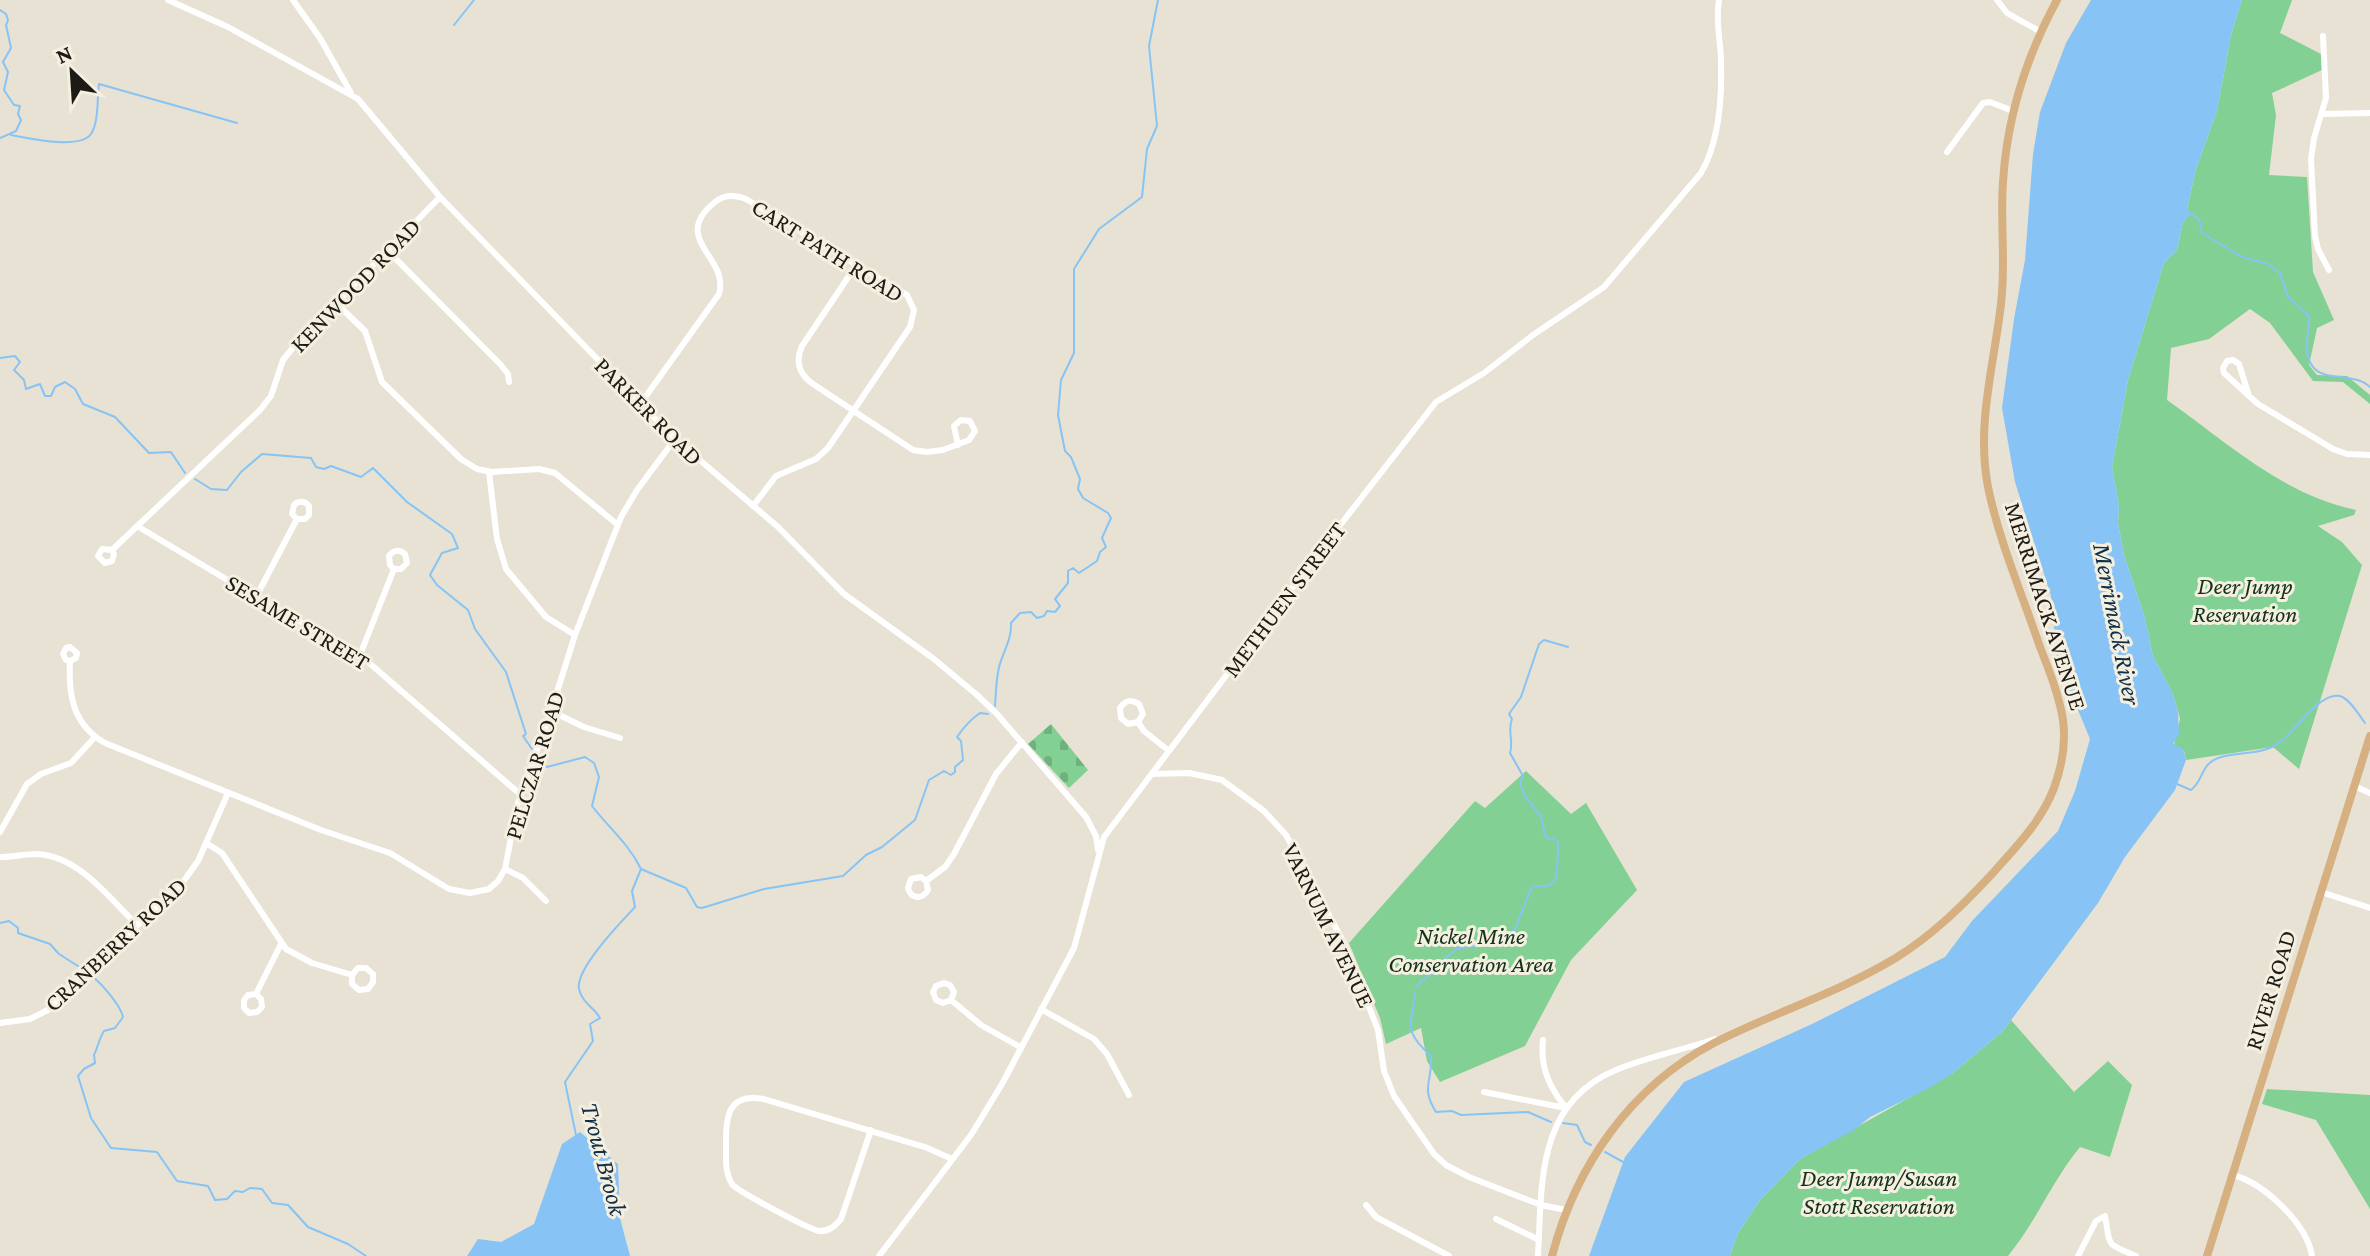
<svg xmlns="http://www.w3.org/2000/svg" width="2370" height="1256" font-family="'Crimson Pro',serif">
<style>
.cemetery{fill:url(#cemetery-stones)}
.park{fill:#82d093}
.water{fill:#87c4f5}
.lines{fill:none;stroke-linecap:round;stroke-linejoin:round}
.stream{stroke:#87c4f5;stroke-width:2}
.minor{stroke:#fff;stroke-width:6}
.major{stroke:#d7b082;stroke-width:8}
.labels{text-anchor:middle;dominant-baseline:central;stroke-width:6;stroke-linejoin:round;paint-order:stroke}
.street-label{font-size:24px;fill:#1d1b16;stroke:#f5efe0}
.park-label{font-size:24px;font-style:italic;fill:#12331a;stroke:#f5efe0}
.water-label{font-size:26px;font-style:italic;fill:#0f3049;stroke:#f5efe0}
</style>
<defs>
<pattern id="cemetery-stones" width="16" height="16" patternUnits="userSpaceOnUse" patternTransform="scale(2)"><rect width="16" height="16" fill="#82d093"/><path d="M2 7V4a2 2 0 0 1 4 0v3zM10 15v-3a2 2 0 0 1 4 0v3z" fill="#70b27e"/></pattern>
</defs>
<rect width="100%" height="100%" fill="#e7e2d3"/>
<!-- cemetery -->
<path class="cemetery" d="M1051,724L1088,770L1069,788L1028,744Z"/>
<!-- park -->
<path class="park" d="M2242,0H2292L2280,33L2321,54L2322,70L2272,93L2276,115L2269,175L2307,177L2313,272L2334,320L2317,328L2309,365L2317,375L2347,376L2370,395V404L2343,382L2313,381L2270,323L2250,309L2209,339L2171,348L2167,400C2227,442 2281,494 2356,510L2354,515L2318,526L2342,542L2362,565L2299,769L2273,747L2186,760L2184,751L2174,745L2180,719L2178,711L2172,692L2153,656L2145,618L2124,555L2118,523L2119,506L2112,467L2128,380L2164,263L2177,250L2183,222L2190,214L2187,209L2196,169L2217,111L2231,35Z
M1526,771L1571,814L1586,803L1637,890L1571,960L1525,1046L1440,1082L1427,1061L1421,1028L1386,1044L1380,1018L1349,943L1475,801L1485,808Z
M2011,1020L2074,1092L2108,1061L2132,1085L2110,1157L2080,1147C2052,1181 2036,1222 2008,1256H1730L1738,1233L1760,1200L1800,1159L1953,1073L2003,1031Z
M2267,1089L2370,1095V1209L2316,1120L2262,1104Z"/>
<!-- water -->
<path class="water" d="M2091,0H2242L2231,35L2217,111L2196,169L2187,209L2191,214L2183,222L2177,250L2164,263L2128,380L2112,467L2119,506L2118,523L2124,555L2145,618L2153,656L2172,692L2178,711L2179,734L2173,744L2183,749L2186,760L2175,790L2125,857L2098,903L2003,1031L1953,1073L1929,1088L1870,1117L1854,1130L1800,1159L1760,1200L1738,1233L1730,1256H1589L1625,1157L1684,1082L1812,1024L1945,957L1972,921L2058,831L2075,791L2090,739L2057,659L2051,596L2015,482L2002,408L2014,319L2025,260L2033,154L2040,112L2066,43Z
M580,1132L618,1164L620,1218L630,1256H467L478,1239L501,1242L534,1224L562,1144Z"/>
<g class="lines">
<!-- stream -->
<path class="stream" d="M0,10L6,14L8,20L6,25L11,48L3,62L8,72L4,90L14,105L20,106L18,114L21,120L16,131L0,138
M454,25L474,0
M11,135C28,138 80,150 91,134C99,122 97,98 99,84L237,123
M2190,213L2199,219L2202,233L2242,257L2268,264L2280,273L2288,297L2309,316C2310,327 2306,337 2307,348C2309,390 2350,368 2370,387
M0,358L15,356L20,362L14,370L24,380L26,389L40,384L45,396H51L55,387L65,382L75,389L83,404L115,417L149,453L171,452L185,473
M195,479L211,489L227,490L241,472L262,454L311,458L316,467L324,469L331,466L361,477L373,468L407,502L452,534L458,548L442,553L430,575L437,585L468,610L475,629L506,672L526,734L523,736L532,749
M995,706C996,693 996,680 999,667C1003,652 1012,639 1011,623L1020,613L1031,612L1037,618L1044,616L1047,611L1055,612L1060,606L1055,599L1068,583V571L1073,568L1079,573L1097,561L1100,552L1106,547L1102,538L1111,518L1108,513L1083,498L1078,489L1080,479L1071,457L1065,451L1058,415L1061,380L1074,353V269L1099,229L1142,197L1147,149L1157,126L1149,46L1158,0
M538,760L547,767L585,757L594,763L599,777L592,806C609,828 629,844 641,869L632,891L635,907C621,922 575,969 579,989C582,1003 594,1007 600,1018L590,1024L593,1041L565,1082L576,1135
M2177,784L2191,790C2204,780 2200,765 2218,758C2241,750 2263,757 2283,740C2297,728 2320,692 2340,696C2349,698 2359,715 2365,723
M641,869L686,888L697,907L702,908L764,889L843,876L866,855L882,847L915,820L929,780L944,771L951,775L955,772V767L963,760L961,741L957,737C963,728 970,720 980,713L988,714
M0,923L9,921L18,928V933L50,944L59,954L81,968
M92,976C102,984 121,1006 123,1017L115,1028L104,1031C99,1039 98,1047 94,1055L95,1063L84,1069L78,1076L91,1118L111,1148L157,1152L177,1181L208,1186L215,1200L227,1199L235,1191L243,1192L250,1188L262,1189L272,1203L288,1205L308,1227L348,1244L366,1256
M1416,988L1421,981L1437,971L1444,959L1457,949L1502,941L1515,929L1532,886H1548L1555,880C1558,871 1558,852 1558,842L1554,838L1547,839L1545,836L1541,816L1524,795L1520,783L1523,776L1510,753C1514,740 1507,731 1512,719L1509,714L1521,697L1539,644L1544,640L1568,647
M1415,993C1412,1026 1402,1030 1431,1056C1433,1082 1420,1086 1436,1112L1452,1111L1461,1115L1528,1112L1551,1122
M1563,1123L1577,1125L1585,1142L1591,1145
M1605,1152L1625,1163"/>
<!-- minor -->
<path class="minor" d="M168,0L228,27L358,99L440,197L674,438L778,527L844,594L934,659L977,695L997,714L1086,817L1096,836L1098,850
M293,0L320,38L351,93
M1997,0L2007,13L2041,32
M2323,36L2326,98L2314,138L2311,159L2315,236L2318,249L2329,270
M2322,114L2370,113
M1947,152L1983,103L1990,102L2013,111
M387,250L500,364L508,374L509,382
M857,264L802,346C795,362 799,374 813,384L913,450L927,452L943,450L969,440L975,431L970,421L961,420L954,426L958,445
M336,303L365,331L382,382L461,459L477,469L492,472L539,469L555,473L618,525
M2249,396L2239,364L2233,360L2227,361L2223,368L2224,373L2258,404L2333,449L2347,454L2370,455
M641,403L719,294C730,257 669,239 715,202C725,194 735,195 746,199L907,295L914,310L910,327L828,448L816,459L776,476L753,506
M489,472L497,539L506,569L546,617L575,635
M137,526L256,597L360,655L521,795
M112,550L114,554L112,561L105,563L98,556L102,549L112,550L260,410L271,396L283,360L296,344L440,197
M256,597L297,519L292,514L294,505C299,500 305,501 309,506V515L305,519H297
M360,655L394,569H401L407,563L405,554C399,549 393,550 389,556L390,565L394,569
M70,661L76,658L77,653L70,647L66,648L63,654L66,660L70,661C68,695 73,725 105,743L321,830L390,853L449,889L470,893L489,889L498,881L505,869L517,806L551,711L575,635L621,517L637,490L675,439
M551,711L584,727L620,738
M1138,722L1128,724L1121,718L1120,708C1125,700 1132,699 1139,704L1143,714L1138,722L1144,731L1169,751
M1152,774L1189,773L1222,780L1264,811L1286,835L1344,943L1378,1030L1384,1071L1394,1096L1434,1154L1446,1165L1469,1177L1541,1205L1566,1210
M2354,786L2370,793
M0,832L27,784L41,774L71,763L95,737
M206,843L222,853L286,949L312,963L352,975V984L359,990L368,989L373,982V974L366,968H358L352,975
M0,857C12,857 25,854 37,854C79,856 109,898 137,925
M505,869L523,878L546,901
M926,881L928,890C922,900 911,899 908,888L911,879L921,877L926,881L945,867L954,854L996,774L1022,742
M2321,892L2370,908
M256,994L261,999L262,1007L257,1012L249,1013L244,1008V1000L248,995L256,994L281,944
M951,1000L943,1003L936,1000L933,992L936,986L944,983L950,985L954,992L951,1000L981,1025L1020,1047
M1041,1009L1094,1039L1107,1054L1129,1095
M0,1023L30,1019L48,1010L183,882L198,861L228,793
M1543,1040C1540,1067 1549,1087 1566,1108
M1484,1092L1566,1108
M871,1130L841,1219C835,1226 830,1231 820,1231C812,1231 737,1191 732,1184C725,1173 726,1159 726,1147C726,1119 726,1092 764,1099L925,1147L952,1159
M2233,1175C2264,1183 2307,1224 2312,1256
M1366,1205L1376,1217L1449,1256
M1496,1219L1539,1240
M879,1256L971,1135L1002,1084L1074,948L1104,837L1327,542L1436,402L1484,373L1533,335L1604,287L1701,173C1719,142 1722,97 1721,63C1721,41 1715,22 1719,0
M1538,1256C1542,1184 1536,1103 1616,1070C1647,1057 1683,1050 1715,1039
M2078,1256L2096,1221L2105,1216C2111,1247 2104,1243 2136,1256"/>
<!-- major -->
<path class="major" d="M1552,1256C1576,1166 1630,1087 1714,1043C1773,1013 1837,993 1894,959C1932,936 1962,906 1992,874C2016,847 2041,822 2054,788C2062,766 2066,742 2063,720C2059,695 2049,670 2040,647C2022,594 1999,541 1988,487C1976,425 1994,365 2001,304C2006,263 2000,223 2003,182C2007,117 2026,57 2057,0
M2207,1256L2370,736"/>
</g>
<g class="labels">
<!-- street labels -->
<g class="street-label">
<text transform="translate(828 250) rotate(32)">CART PATH ROAD</text>
<text transform="translate(355 285) rotate(-46)">KENWOOD ROAD</text>
<text transform="translate(649 411) rotate(45)">PARKER ROAD</text>
<text transform="translate(1284 599) rotate(-53)">METHUEN STREET</text>
<text transform="translate(2046 606) rotate(72)">MERRIMACK AVENUE</text>
<text transform="translate(298 622) rotate(31)">SESAME STREET</text>
<text transform="translate(534 765) rotate(-73)">PELCZAR ROAD</text>
<text transform="translate(1329 925) rotate(64)">VARNUM AVENUE</text>
<text transform="translate(115 944) rotate(-43)">CRANBERRY ROAD</text>
<text transform="translate(2270 990) rotate(-73)">RIVER ROAD</text>
</g>
<!-- park labels -->
<g class="park-label">
<text x="2245" y="585">Deer Jump<tspan x="2245" dy="28">Reservation</tspan></text>
<text x="1471" y="935">Nickel Mine<tspan x="1471" dy="28">Conservation Area</tspan></text>
<text x="1879" y="1177">Deer Jump/Susan<tspan x="1879" dy="28">Stott Reservation</tspan></text>
</g>
<!-- water labels -->
<g class="water-label">
<text transform="translate(2117 624) rotate(79)">Merrimack River</text>
<text transform="translate(604 1159) rotate(75)">Trout Brook</text>
</g>
</g>
<!-- north arrow -->
<g transform="translate(72 72) rotate(335)" stroke="#f5efe0" stroke-width="6" paint-order="stroke">
<path d="M0-6L14 30L0 20L-14 30Z" fill="#1d1b16"/>
<text y="-12" font-size="22" font-weight="bold" text-anchor="middle" fill="#1d1b16">N</text>
</g>
</svg>
